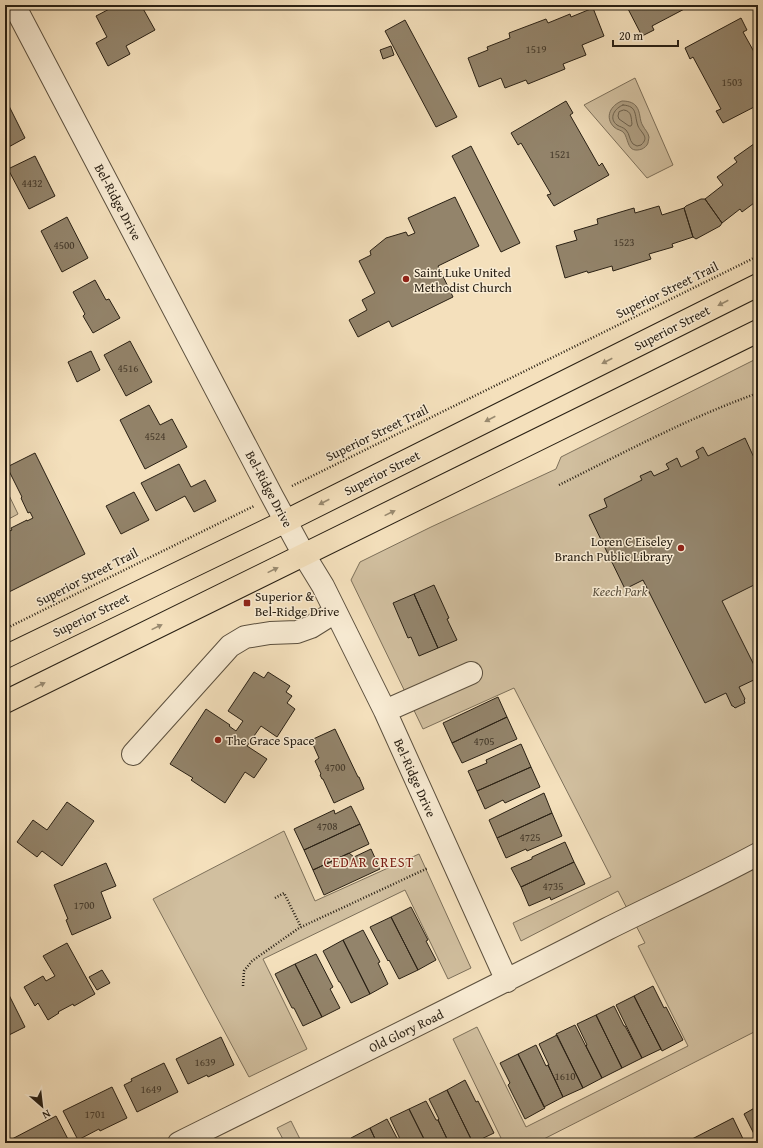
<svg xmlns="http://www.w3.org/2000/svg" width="763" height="1148" font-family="'Gentium Book Plus',serif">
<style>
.green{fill:#d1bf9f;stroke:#7d705a}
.water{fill:#af9f83;stroke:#796c57}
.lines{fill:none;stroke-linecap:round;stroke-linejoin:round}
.shore{stroke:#6c604c;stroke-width:1}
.building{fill:#93846b;stroke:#292014}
.minor-casing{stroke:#5c503e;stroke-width:24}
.major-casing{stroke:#292014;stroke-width:24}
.path{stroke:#292014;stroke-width:2.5;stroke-dasharray:1 2;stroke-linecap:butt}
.minor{stroke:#f8ebd3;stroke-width:22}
.major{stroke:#f4e0bc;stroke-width:22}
.oneway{fill:#998a70}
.poi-dot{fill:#8f2418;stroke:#f8ebd3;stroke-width:1.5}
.labels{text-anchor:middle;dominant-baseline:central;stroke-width:3;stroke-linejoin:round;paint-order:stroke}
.number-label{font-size:11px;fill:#44392a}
.street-label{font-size:13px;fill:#292014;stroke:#f8ebd3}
.poi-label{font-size:13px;fill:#292014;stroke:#f8ebd3;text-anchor:start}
.park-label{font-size:13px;font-style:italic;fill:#5b503e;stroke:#f8ebd3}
.neighbourhood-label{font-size:14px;letter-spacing:1px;fill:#7a1f14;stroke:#f8ebd3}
</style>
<rect width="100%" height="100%" fill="#f4e0bc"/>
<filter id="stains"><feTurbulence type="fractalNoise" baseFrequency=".005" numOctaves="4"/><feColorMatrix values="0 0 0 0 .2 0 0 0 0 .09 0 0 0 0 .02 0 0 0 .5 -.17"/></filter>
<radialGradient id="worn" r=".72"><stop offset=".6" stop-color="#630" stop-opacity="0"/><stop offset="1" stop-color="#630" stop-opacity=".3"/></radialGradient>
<!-- green -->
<path class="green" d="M635,78L673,165L647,178L584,105Z
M758,358V1030L536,1143H492L501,1138L453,1039L477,1027L526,1127L688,1046L638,946L645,943L618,891L521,941L513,923L611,877L514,688L423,729L351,580L360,562L431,527L556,469L561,457Z
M5,487L18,514L5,521Z
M284,831L315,901L419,854L471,968L448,979L405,890L263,959L307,1049L249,1077L153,899Z
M291,1121L302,1143H285L277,1128Z"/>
<!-- water -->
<path class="water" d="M622,101C627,101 633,102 636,106C641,112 639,120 643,126C645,130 648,132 649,137C649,138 648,142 648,143C647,146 644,148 642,149C627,154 629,140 624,133C622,130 617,130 614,127C604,117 611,105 622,101Z"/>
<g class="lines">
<!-- shore -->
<path class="shore" d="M623,105C638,106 634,115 638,126C641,133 650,137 641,145L637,146L633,144C629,140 630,134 626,130C623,127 620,127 617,125C608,118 615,108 623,105Z
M624,110C632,111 631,118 632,124L631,126H629L619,119L618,116L619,112Z"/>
</g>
<!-- building -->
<path class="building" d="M117,5H141L155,30L126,46L130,54L108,66L96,43L107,37L96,16Z
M626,5H692L652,26L654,30L642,36Z
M593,8L604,36L582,45L586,55L563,64L565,69L528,84L526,80L505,88L501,78L479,87L468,58L488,50L487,47L510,38L509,33L546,19L548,23L570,14L571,17Z
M741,18L747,30L743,32L758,59V105L723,123L716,111L721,109L693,57L690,59L685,48Z
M405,20L457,117L436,127L385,31Z
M391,46L394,55L383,59L380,50Z
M5,98L25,138L5,149Z
M566,101L573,113L570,115L599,166L602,163L609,175L554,206L547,195L551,194L521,143L518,145L511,133Z
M758,141V200L742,212L740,209L722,223L705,199L723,185L717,177L737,162L734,158Z
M471,146L520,243L501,252L452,156Z
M35,156L55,196L29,209L8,169Z
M455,197L479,246L438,266L453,297L392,327L389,321L358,337L349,320L367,310L362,300L375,293L359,261L371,255L370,251L386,238L406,232L408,236L415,233L408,218Z
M701,199H705L722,223L720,226L696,239L693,237L684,208L686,206Z
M659,206L662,215L684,208L693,237L672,244L673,247L649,254L651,259L613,271L612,266L588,273L587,271L565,278L556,246L577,240L574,231L598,224L597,219L634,208L635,213Z
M67,217L88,258L62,272L41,231Z
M95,280L106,300L109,299L120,318L93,333L83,316L85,314L73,292Z
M130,341L152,382L126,396L104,355Z
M91,351L100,370L77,382L68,362Z
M149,405L160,425L172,419L187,447L145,469L120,420Z
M745,438L756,462L758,461V583L722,601L758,673V678L739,687L745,699L744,700L745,703L735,708L733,706H732L726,693L705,703L643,580L625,589L589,515L607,507L604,499L642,480L640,476L651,471L654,476L669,469L666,464L677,458L681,467L699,458L696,451L703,447L708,456Z
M35,453L85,554L5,594V533L12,530L11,528L27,520V521L33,518L30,512L28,513L21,498L22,497L7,467Z
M179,464L191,487L205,480L216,501L194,512L185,496L156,511L141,483Z
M134,492L149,520L121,534L106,506Z
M434,585L449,618L447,619L457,640L438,648L414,594Z
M414,594L438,648L419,656L411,637L408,638L393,603Z
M254,672L264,678L268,672L290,686L286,692L292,696L287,703L295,709L277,737L261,726L247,746L267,759L254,778L245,772L225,803L191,780L193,778L170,764L206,709L230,725L229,726L236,731L243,721L228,711Z
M498,697L507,717L452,743L443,723Z
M507,717L517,739L462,763L452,743Z
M335,729L358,777H359L364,789L334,803L323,779H322L320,775L321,774L315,761L319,758L311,740Z
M521,744L531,767L477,791L468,771L487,763L486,760Z
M531,767L540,787L505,803L503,800L485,809L477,791Z
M544,793L552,813L497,838L489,820Z
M67,802L94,821L62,866L42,851L37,857L17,842L33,820L47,830Z
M351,806L360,824L304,850L294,829L334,810L335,814Z
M552,813L562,836L527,851L526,849L506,858L497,838Z
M360,824L369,844L313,870L304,850Z
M565,842L574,862L521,887L511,868L532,859V857Z
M371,849L380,869L324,895L313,870L349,853L354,857Z
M574,862L585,884L551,900L550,897L529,906L521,887Z
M106,863L116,886L101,892L111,918L72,935L66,920L68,919L54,885Z
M411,907L428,940L426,941L436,960L418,970L391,917Z
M391,917L418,970L399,979L389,960L388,961L370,927Z
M363,930L380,962L378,963L388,984L370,994L343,940Z
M343,940L370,994L351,1003L340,982H339L323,951Z
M67,943L95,994L74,1006L73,1004L58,1012L59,1013L48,1020L38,1003L35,1006L24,987L43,976L46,981L55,976L43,956Z
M316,954L333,987L330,989L340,1008L322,1017L295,964Z
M295,964L322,1017L303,1026L294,1008H292L275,974Z
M102,970L110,983L97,990L89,977Z
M653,986L664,1008L666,1007L683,1040L662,1051L634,996Z
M5,987L25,1027L5,1037Z
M634,996L661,1049L642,1058L616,1005Z
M614,1006L624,1026H625L642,1058L622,1068L596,1015Z
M596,1015L622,1068L602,1078L586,1046L587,1045L577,1024Z
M575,1025L602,1078L583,1088L556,1034Z
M557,1035L583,1088L563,1097L548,1065H549L539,1044Z
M221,1037L234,1065L208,1077L207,1075L188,1084L176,1059Z
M536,1045L546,1066L548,1065L563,1097L544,1107L518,1054Z
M518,1054L545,1108L525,1119L508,1085L510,1083L500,1063Z
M164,1063L178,1092L137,1112L124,1085L132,1081L131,1079Z
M465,1080L476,1102L478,1101L494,1133L473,1143L447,1090Z
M112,1087L127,1118L100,1131L99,1129L78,1140L63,1111Z
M447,1090L473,1143H449L438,1120L439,1119L429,1099Z
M426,1101L436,1120H438L449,1143H426L409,1109Z
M758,1106V1142L744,1114Z
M409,1109L426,1143H401L399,1140L400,1139L390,1118Z
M56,1116L70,1143H14L12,1139Z
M733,1118L745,1143H693L692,1139Z
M387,1119L398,1140H399L401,1143H377L370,1128Z
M370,1128L377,1143H353L351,1138Z"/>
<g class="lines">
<defs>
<path id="minor" d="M14,5L272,496L304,555L323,586L385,711L507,981
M385,711L471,673
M133,754L230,646L245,637L270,633L297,632L311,627L335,612
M179,1143C322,1072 465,1002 607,929C657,904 708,881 758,854"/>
<path id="major" d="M5,657L286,521L758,285
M5,702L758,331"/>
</defs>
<!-- minor casing -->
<use href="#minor" class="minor-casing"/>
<!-- major casing -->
<use href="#major" class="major-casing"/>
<!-- path -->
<path class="path" d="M559,485C625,452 688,418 758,393
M292,486L758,256
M5,629L254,506
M275,898L284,893L301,927
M243,986L244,971L252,961L299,928L428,868"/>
<!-- minor -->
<use href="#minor" class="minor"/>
<!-- major -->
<use href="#major" class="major"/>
</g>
<!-- one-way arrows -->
<defs><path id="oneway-solid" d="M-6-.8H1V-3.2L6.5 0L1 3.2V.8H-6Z"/></defs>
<g class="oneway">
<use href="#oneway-solid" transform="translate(723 303) rotate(153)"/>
<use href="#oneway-solid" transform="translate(607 361) rotate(153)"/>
<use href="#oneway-solid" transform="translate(490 419) rotate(153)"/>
<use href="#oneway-solid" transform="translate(324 502) rotate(153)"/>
<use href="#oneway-solid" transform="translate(390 513) rotate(-26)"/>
<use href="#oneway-solid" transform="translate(273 570) rotate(-26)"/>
<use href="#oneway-solid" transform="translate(157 627) rotate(-26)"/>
<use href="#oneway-solid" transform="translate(40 685) rotate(-26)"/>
</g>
<!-- markers -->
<g class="poi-dot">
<circle cx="406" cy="279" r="4"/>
<circle cx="681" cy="548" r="4"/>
<rect x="243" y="599" width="8" height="8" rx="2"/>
<circle cx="218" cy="740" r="4"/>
</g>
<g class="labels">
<!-- number labels -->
<g class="number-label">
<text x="536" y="49">1519</text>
<text x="732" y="82">1503</text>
<text x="560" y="154">1521</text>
<text x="32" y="183">4432</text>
<text x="624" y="242">1523</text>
<text x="64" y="245">4500</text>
<text x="128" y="368">4516</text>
<text x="155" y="436">4524</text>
<text x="484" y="741">4705</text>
<text x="335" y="767">4700</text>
<text x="327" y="826">4708</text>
<text x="530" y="837">4725</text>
<text x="553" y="886">4735</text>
<text x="84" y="905">1700</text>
<text x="205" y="1062">1639</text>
<text x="565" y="1076">1610</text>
<text x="151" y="1089">1649</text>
<text x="95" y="1114">1701</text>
</g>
<!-- street labels -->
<g class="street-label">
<text transform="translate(118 202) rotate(62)">Bel-Ridge Drive</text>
<text transform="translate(667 290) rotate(-26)">Superior Street Trail</text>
<text transform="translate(672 328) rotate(-27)">Superior Street</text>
<text transform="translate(377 433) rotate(-26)">Superior Street Trail</text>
<text transform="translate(382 473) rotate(-27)">Superior Street</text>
<text transform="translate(269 489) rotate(62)">Bel-Ridge Drive</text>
<text transform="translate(87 577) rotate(-27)">Superior Street Trail</text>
<text transform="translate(91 615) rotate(-26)">Superior Street</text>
<text transform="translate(415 778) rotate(66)">Bel-Ridge Drive</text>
<text transform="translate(406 1031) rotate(-26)">Old Glory Road</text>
</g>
<!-- poi labels -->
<g class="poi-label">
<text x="414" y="272">Saint Luke United<tspan x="414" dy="15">Methodist Church</tspan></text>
<text x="673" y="541" text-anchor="end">Loren C Eiseley<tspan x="673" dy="15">Branch Public Library</tspan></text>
<text x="255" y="596">Superior &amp;<tspan x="255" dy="15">Bel‐Ridge Drive</tspan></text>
<text x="226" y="740">The Grace Space</text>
</g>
<!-- park labels -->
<g class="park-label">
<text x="620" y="591">Keech Park</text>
</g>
<!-- neighbourhood labels -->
<g class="neighbourhood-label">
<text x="369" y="862">CEDAR CREST</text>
</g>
</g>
<!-- margin -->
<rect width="763" height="1148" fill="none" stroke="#f4e0bc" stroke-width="20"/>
<rect x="6" y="6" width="751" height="1136" fill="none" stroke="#292014" stroke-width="2"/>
<rect x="10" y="10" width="743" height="1128" fill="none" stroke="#292014"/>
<!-- north arrow -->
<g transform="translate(42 1106) rotate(152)" stroke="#f8ebd3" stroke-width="3" paint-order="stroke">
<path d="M0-3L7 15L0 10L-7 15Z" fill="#292014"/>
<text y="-6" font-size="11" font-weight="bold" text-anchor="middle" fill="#292014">N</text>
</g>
<!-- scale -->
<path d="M613 40v6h65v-6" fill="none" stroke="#292014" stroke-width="2"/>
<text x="619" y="40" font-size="12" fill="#292014" stroke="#f8ebd3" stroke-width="3" paint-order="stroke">20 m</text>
<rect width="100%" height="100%" filter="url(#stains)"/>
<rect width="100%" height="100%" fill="url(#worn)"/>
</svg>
